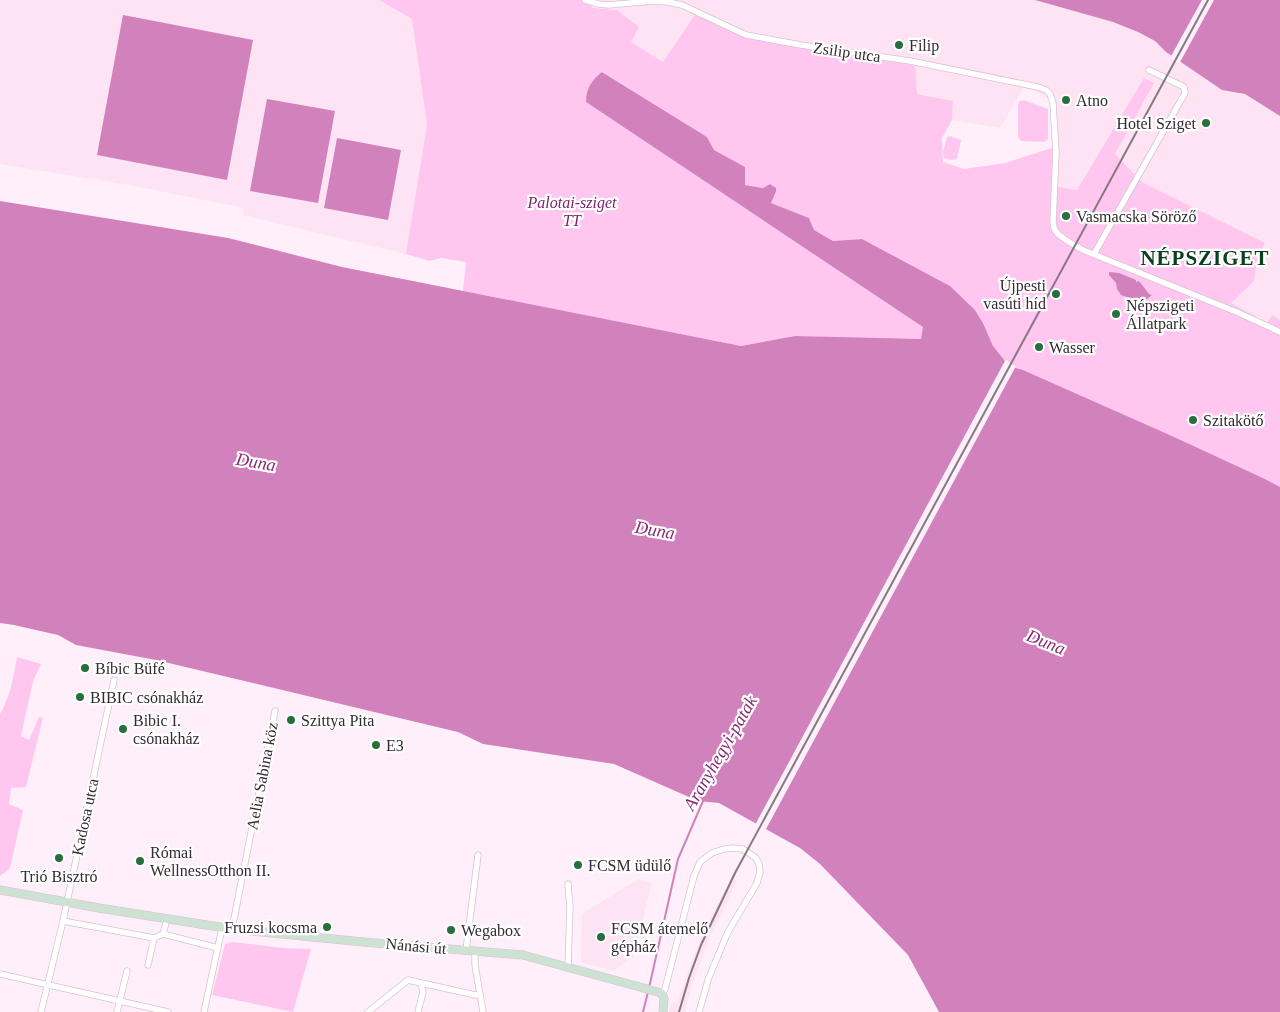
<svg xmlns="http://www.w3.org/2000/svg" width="1280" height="1012" font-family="Georgia,serif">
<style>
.built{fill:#fee3f5}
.green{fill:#ffc7ef}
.water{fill:#d182bd}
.pier{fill:#ffeffa}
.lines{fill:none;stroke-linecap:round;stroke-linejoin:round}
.stream{stroke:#d182bd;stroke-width:2}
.street-casing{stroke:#dac0d2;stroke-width:7}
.secondary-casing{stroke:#dac0d2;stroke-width:9}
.street{stroke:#fff;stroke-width:5.5}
.secondary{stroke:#cde2d2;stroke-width:8}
.rail{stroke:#867982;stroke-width:2}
.poi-dot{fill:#276f3d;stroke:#fff;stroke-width:2}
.labels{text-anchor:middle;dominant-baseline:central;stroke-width:4.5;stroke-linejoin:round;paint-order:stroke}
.poi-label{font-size:16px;fill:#342a31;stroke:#fff;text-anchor:start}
.street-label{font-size:16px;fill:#342a31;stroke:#fff}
.park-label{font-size:16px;font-style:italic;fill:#7b1e69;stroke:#fff}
.water-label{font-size:18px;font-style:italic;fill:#882c75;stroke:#fff}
.district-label{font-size:21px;font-weight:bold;letter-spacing:1px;fill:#0a3f1d;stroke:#fff}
</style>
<rect width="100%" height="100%" fill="#ffeffa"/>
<!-- built -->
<path class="built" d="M0,0H379L412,19L427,124L406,254L243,215L244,208L129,185L0,164Z
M587,0H1035L1113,22L1138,32L1155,41L1166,52L1222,90L1245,94L1280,116V320L1272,315L1267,323L1230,303L1254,281L1257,260L1265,243L1142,182L1115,154L1153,83L1145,78L1078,190L1052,186V116L1049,100L1038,92L1023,88L1000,128L952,120L953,101L917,94L663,62L631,42L638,27L617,10L593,8Z
M732,877L737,881L711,935L693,981L685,1012H669L672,1002H677L703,932Z
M638,879L652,883L633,957L614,971L581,962L582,914Z"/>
<!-- green -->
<path class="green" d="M379,0H587L593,8L617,10L639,27L631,42L663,62L697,12L746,35L849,52L915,66L917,94L953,101L952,120L942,138L943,162L964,169L1005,163L1052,148V186L1077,190L1144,78L1154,83L1115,154L1142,182L1265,243L1257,260L1254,281L1231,303L1267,323L1272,315L1280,320V487L1265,479L1172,436L1023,370L1009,366L993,346L983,323L975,310L950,286L862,239L833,241L814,230L809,218L771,203L776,193V188L770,184L763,188L745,185V167L714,150L707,137L603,72C592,80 586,88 586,102L924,327L921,340L795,336L741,346L463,291L466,262L441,258L430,261L406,254L427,124L412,19Z
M1024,100L1048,109V139L1044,142L1021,141L1018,137V104L1020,101Z
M950,136L961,140L957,159L951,160L944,158L943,152L947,137Z
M17,657L41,664L33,681L21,736L29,740L39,717L43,718L26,787L11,788L9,804L23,810L10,868L0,876V714C11,694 13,679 17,657Z
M232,942L283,948L311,949L293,1012L212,995L225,944Z"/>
<!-- water -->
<path class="water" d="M1035,0H1280V116L1245,94L1222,90L1166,52L1155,41L1138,32L1113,22Z
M123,15L253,40L227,180L97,155Z
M602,72L707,137L714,150L745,167V185L763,188L770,184L776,188V192L771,203L809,218L814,230L833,241L862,239L950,286L975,310L983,323L993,346L1009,366L1023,370L1172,436L1265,479L1280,487V1012H939L908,955L820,864L800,848L719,803L698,801L614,764L483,744L458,732L156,660L76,645L58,635L14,625L0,623V201L228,238L342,267L741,346L795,336L921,339L923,327L586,102C586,88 592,80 602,72Z
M267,99L335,111L318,203L250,191Z
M337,138L401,150L388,220L324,208Z
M1109,272L1119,273L1136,280V282L1139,281L1149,294L1152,295L1142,303H1137L1130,298L1121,295L1117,289L1116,283L1109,275Z"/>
<!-- pier -->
<path class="pier" d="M1202,0H1214L1179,64L1170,58Z
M1006,359L1010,364L1016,366L765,831L755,825Z"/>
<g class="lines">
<!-- stream -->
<path class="stream" d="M649,988L678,859L703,801
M643,1012L648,992"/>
<defs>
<path id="street" d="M585,0L599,4L608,5L653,1L668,2L682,5L746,35L801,45L910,61L1038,87L1046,90L1050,94L1053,103L1056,153L1053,221C1053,222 1054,229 1055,230C1059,238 1075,245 1083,250L1239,313L1280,332
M1094,254L1185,93L1184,87L1149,70
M568,884L570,908L568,967
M63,921L154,938L163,934L218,948
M232,929L275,711
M163,934L167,919
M466,950L478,855
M475,951V965L483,1012
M148,965L154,938
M0,974L168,1012
M662,994L665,989L694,876L700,862L712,853L724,849L733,848L743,849L756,858L759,864L760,872L757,883L728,932L709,977L699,1012
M41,1012L63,921L114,680
M117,1012L127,971
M204,1012L222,928
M368,1012L408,980L475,995L480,994
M418,1012L423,992L421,983"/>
<path id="secondary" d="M0,890L99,908L232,929L363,942L523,955L658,992L662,994L664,999L663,1012"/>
</defs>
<!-- street casing -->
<use href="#street" class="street-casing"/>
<!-- secondary casing -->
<use href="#secondary" class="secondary-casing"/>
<!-- street -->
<use href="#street" class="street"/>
<!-- secondary -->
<use href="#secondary" class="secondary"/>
<!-- rail -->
<path class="rail" d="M679,1012L689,978L701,945L735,873L1208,0"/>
</g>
<!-- markers -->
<g class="poi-dot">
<circle cx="899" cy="45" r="5"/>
<circle cx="1066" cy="100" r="5"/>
<circle cx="1206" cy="123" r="5"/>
<circle cx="1066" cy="216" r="5"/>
<circle cx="1056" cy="294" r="5"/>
<circle cx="1116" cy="314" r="5"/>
<circle cx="1039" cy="347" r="5"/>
<circle cx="1193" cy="420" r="5"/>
<circle cx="85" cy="668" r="5"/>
<circle cx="80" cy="697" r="5"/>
<circle cx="291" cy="720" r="5"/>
<circle cx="123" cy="729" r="5"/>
<circle cx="376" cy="745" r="5"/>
<circle cx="59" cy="858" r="5"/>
<circle cx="140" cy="861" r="5"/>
<circle cx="578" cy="865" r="5"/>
<circle cx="327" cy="927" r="5"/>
<circle cx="451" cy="930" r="5"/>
<circle cx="601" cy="937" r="5"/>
</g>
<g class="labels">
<!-- poi labels -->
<g class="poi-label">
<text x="909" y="45">Filip</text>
<text x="1076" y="100">Atno</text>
<text x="1196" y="123" text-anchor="end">Hotel Sziget</text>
<text x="1076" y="216">Vasmacska Söröző</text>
<text x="1046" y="285" text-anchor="end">Újpesti<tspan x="1046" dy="18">vasúti híd</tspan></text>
<text x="1126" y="305">Népszigeti<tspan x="1126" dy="18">Állatpark</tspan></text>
<text x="1049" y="347">Wasser</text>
<text x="1203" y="420">Szitakötő</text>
<text x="95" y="668">Bíbic Büfé</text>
<text x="90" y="697">BIBIC csónakház</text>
<text x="133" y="720">Bibic I.<tspan x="133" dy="18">csónakház</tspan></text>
<text x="301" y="720">Szittya Pita</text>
<text x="386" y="745">E3</text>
<text x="150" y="852">Római<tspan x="150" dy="18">WellnessOtthon II.</tspan></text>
<text x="588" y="865">FCSM üdülő</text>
<text x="59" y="876" text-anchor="middle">Trió Bisztró</text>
<text x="317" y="927" text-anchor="end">Fruzsi kocsma</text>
<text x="611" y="928">FCSM átemelő<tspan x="611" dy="18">gépház</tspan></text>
<text x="461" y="930">Wegabox</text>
</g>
<!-- street labels -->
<g class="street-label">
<text transform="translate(847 52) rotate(8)">Zsilip utca</text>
<text transform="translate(262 776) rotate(-79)">Aelia Sabina köz</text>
<text transform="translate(85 817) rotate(-78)">Kadosa utca</text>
<text transform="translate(416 946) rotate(5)">Nánási út</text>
</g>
<!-- park labels -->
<g class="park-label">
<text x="572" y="202">Palotai-sziget<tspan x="572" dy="18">TT</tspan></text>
</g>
<!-- water labels -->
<g class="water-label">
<text transform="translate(256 462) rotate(10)">Duna</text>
<text transform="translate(655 530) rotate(10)">Duna</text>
<text transform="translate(1046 642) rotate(22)">Duna</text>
<text transform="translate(720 753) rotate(-60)">Aranyhegyi-patak</text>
</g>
<!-- district labels -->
<g class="district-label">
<text x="1205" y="258">NÉPSZIGET</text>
</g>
</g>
</svg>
